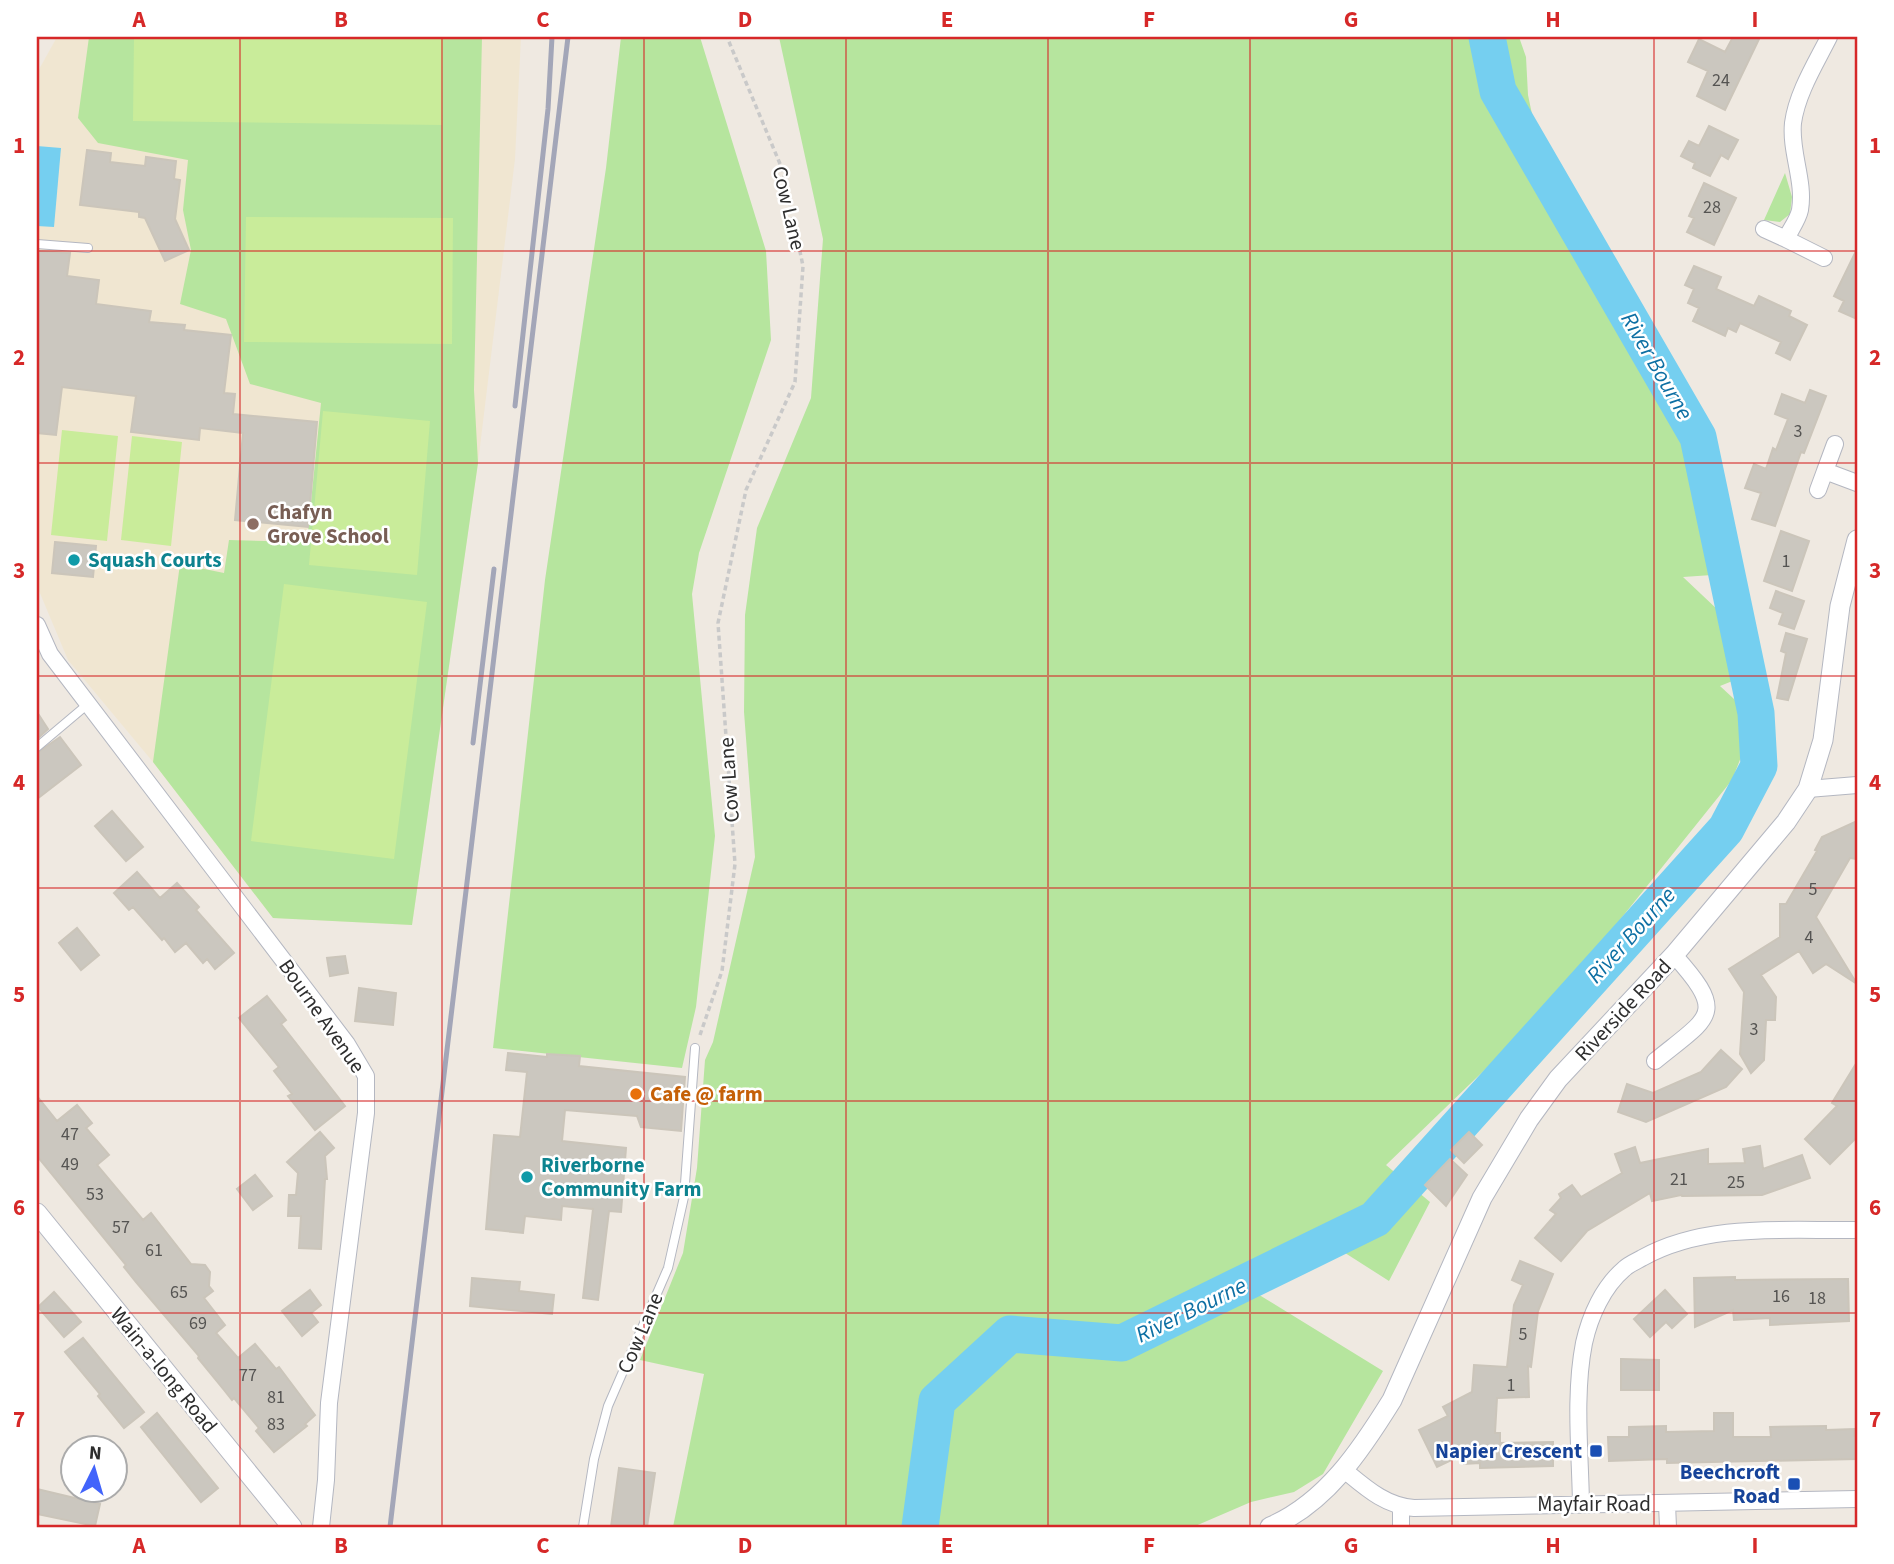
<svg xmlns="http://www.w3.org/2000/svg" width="1894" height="1564" font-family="'Source Sans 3',sans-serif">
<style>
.education{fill:#f0e6d1}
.green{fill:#b6e59e}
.pitch{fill:#c9ec9a}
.water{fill:#75cff0}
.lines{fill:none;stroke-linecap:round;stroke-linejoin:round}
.river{stroke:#75cff0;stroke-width:37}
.building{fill:#cbc7bf;stroke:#cbc5ba;stroke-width:2}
.service-casing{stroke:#b4b7c1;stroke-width:10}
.minor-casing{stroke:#b4b7c1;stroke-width:18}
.tertiary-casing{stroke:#b4b7c1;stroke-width:21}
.path{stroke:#c9c9c9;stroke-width:3.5;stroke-dasharray:5 3.5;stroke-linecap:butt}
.service{stroke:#fff;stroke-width:8}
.minor{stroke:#fff;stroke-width:16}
.tertiary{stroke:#fff;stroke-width:19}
.rail{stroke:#a3a6b8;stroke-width:5}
.grid{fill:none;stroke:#d62828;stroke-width:2;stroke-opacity:0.55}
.education-dot{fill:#8d6e63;stroke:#fff;stroke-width:2.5}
.culture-dot{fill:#0f9aa8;stroke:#fff;stroke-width:2.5}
.food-dot{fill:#e8710a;stroke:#fff;stroke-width:2.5}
.transit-dot{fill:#1a4fb4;stroke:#fff;stroke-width:2.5}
.labels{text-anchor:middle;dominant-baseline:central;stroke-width:5;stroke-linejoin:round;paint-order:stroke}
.number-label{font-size:18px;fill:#555452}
.street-label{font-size:21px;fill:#2e2e2e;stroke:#fff}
.education-label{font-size:21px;font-weight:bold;fill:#785e54;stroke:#fff;text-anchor:start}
.culture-label{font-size:21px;font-weight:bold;fill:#0d838f;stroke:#fff;text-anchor:start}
.food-label{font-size:21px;font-weight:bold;fill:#c56008;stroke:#fff;text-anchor:start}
.transit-label{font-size:21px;font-weight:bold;fill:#164399;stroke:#fff;text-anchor:end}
.water-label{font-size:23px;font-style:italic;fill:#0d6fa3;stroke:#fff}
.neatline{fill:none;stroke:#d62828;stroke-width:2.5}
.grid-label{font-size:23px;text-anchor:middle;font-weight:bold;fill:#d62828}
</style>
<rect width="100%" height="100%" fill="#efe9e1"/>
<!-- education -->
<path class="education" d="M57,37H521L515,159L478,463L412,925L273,918L153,762L68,660L37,586V73Z"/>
<!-- green -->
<path class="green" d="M89,37H482L474,390L478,463L412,925L273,918L153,762L180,564L224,573L229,540L307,542L321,403L250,384L226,319L180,304L191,250L183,210L188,160L98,143L78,118Z
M621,37H700L766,251L771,340L699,553L692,594L715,836L696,1007L682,1068L493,1048L545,580L606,168Z
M779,37H1519L1526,57L1528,95L1537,138L1515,145L1659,399L1681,443L1712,575L1683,577L1719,611L1740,678L1720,686L1747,711L1743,752L1732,780L1550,1007L1386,1165L1430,1202L1389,1281L1342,1251L1256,1293L1383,1371L1323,1474L1294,1492L1251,1502L1193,1527H673L704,1374L640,1360L683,1253L697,1168L705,1060L713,1042L755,857L744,712L745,615L757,528L811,398L823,239Z
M1785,173L1792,197L1790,214L1780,222L1764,220Z"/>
<!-- pitch -->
<path class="pitch" d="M134,37H443L442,125L133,121Z
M246,217L453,218L452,344L244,342Z
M323,411L430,421L417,575L309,565Z
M62,430L118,436L107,541L51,535Z
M132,436L182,442L171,546L121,540Z
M284,584L427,602L394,859L251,841Z"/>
<!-- water -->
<path class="water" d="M37,146L61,148L54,227L37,226Z"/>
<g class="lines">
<!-- river -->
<path class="river" d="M920,1527L937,1401L1010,1334L1122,1343L1375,1219L1726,829L1759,766L1756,713L1698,437L1498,91L1487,37"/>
</g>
<!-- building -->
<path class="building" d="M1733,37H1760L1725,110L1697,96L1708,71L1688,62L1699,39L1725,52Z
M1709,126L1738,140L1728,159L1721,155L1710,176L1693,168L1695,163L1681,156L1689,141L1699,146Z
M87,150L111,153L110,162L145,166L146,157L176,161L174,179L180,180L175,219L189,250L165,261L145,218L139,217V212L80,205Z
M1704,183L1736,198L1714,245L1687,232L1694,218L1689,216Z
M1857,249V319L1839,311L1844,301L1834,296Z
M37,251L70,253L67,276L99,280L96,304L151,311L149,322L185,325L184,330L231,335L224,393L235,394L233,414L317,422L308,527L235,520L243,433L200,428L199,440L131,432L136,396L62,387L56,435L37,433Z
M1694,266L1721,277L1716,289L1754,306L1759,296L1791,311L1789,316L1807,325L1790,360L1776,353L1781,342L1740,323L1736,332L1728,328L1725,336L1693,321L1699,308L1688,303L1694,289L1685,285Z
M1810,390L1826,396L1804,453L1801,452L1775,526L1752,519L1761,493L1745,488L1754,464L1766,469L1773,448L1776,450L1788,419L1775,414L1782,394L1805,403Z
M1781,531L1809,541L1792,591L1764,581Z
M55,542L96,546L93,577L52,573Z
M1776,591L1804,601L1794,629L1779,624L1783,613L1770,608Z
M1786,633L1807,639L1788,700L1777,698L1786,653L1781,651Z
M37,712L48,729L37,739Z
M60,737L81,765L37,799V753Z
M112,811L143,847L126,861L95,826Z
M1857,821V859L1850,858L1816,917L1857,984L1826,964L1813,973L1799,951L1761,975L1776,997L1775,1020H1766L1764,1060L1751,1073L1740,1054L1744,992L1729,969L1780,937V904H1786L1817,851L1815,850L1822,837Z
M137,872L160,898L177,883L199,907L196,910L234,953L215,969L207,959L203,963L186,943L175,952L164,938L162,940L133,907L129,910L114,893Z
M77,928L99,955L81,970L59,943Z
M345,956L348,973L330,976L327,958Z
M359,988L396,993L393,1025L355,1021Z
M267,996L286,1020L281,1024L345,1106L315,1130L288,1096L292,1094L274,1071L279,1067L239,1018Z
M1721,1050L1742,1069L1726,1087L1646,1122L1618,1112L1627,1084L1653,1093L1701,1072Z
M508,1053L547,1057V1054L580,1056L579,1066L685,1077L681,1131L641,1127L637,1116L565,1110L562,1141L626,1148L621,1212L609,1211L598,1300L583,1298L593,1209L562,1206L561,1220L525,1216L523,1233L486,1229L494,1135L520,1137L527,1072L506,1070Z
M1857,1062V1137L1830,1164L1805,1139L1837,1106L1832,1103Z
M37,1096L57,1121L77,1105L92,1123L86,1128L109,1155L97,1165L143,1220L151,1213L191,1264L205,1265L210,1272L209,1286L213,1291L204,1298L225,1325L216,1333L238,1358L255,1344L276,1369L279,1367L315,1415L305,1424L307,1426L274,1452L256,1431L259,1428L234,1398L232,1400L224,1390L198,1358L199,1356L136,1282L124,1267L126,1265L37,1156Z
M320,1132L334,1148L325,1156L327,1179H325L321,1249L299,1248L301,1216H288L289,1195H296L298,1173L287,1162Z
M1469,1132L1482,1145L1464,1163L1451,1150Z
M1760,1146L1763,1169L1802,1155L1810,1178L1762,1195L1682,1196L1681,1195L1652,1201L1650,1193L1587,1231L1561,1261L1535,1238L1556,1214L1550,1210L1561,1198L1559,1194L1572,1185L1581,1197L1622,1173L1615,1154L1635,1147L1640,1163L1708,1149V1164L1745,1163L1743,1149Z
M1450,1159L1467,1175L1446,1206L1425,1185Z
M255,1175L272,1196L253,1210L237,1189Z
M1520,1261L1553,1274L1538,1311L1531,1367L1528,1366L1529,1397L1497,1398L1495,1433H1500V1443L1553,1442V1466L1480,1468V1463L1464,1464V1454L1437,1467L1419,1430L1448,1416L1443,1407L1472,1392L1474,1365L1507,1367L1514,1305L1523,1285L1512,1280Z
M1735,1277V1280L1848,1279L1849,1321L1770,1325V1318L1734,1320L1733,1310L1695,1327L1694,1278Z
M472,1278L520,1282L519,1291L554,1295L552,1314L470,1306Z
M310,1290L321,1305L311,1313L318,1322L302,1336L282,1311Z
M1665,1290L1687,1314L1672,1328L1666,1322L1650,1337L1634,1319Z
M54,1292L81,1322L64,1337L38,1307Z
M83,1338L144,1412L124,1428L98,1396L100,1394L65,1352Z
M1621,1359L1659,1360V1390H1621Z
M157,1413L218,1488L201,1502L141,1427Z
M1714,1413H1733V1437H1771L1770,1427L1826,1426V1430L1854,1429V1436H1857V1459L1667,1463V1459L1609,1461L1608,1437H1629V1427L1666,1426V1432L1714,1431Z
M619,1468L655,1473L647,1527H611Z
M37,1489L100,1504L95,1526L37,1514Z"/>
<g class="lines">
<defs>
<path id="service" d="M37,244L88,248
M37,747L88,704
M583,1527L594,1459L608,1406L668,1268L684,1197L695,1048"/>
<path id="minor" d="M1764,229L1786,239
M1824,258L1786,239C1790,230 1798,220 1800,210C1805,181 1790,152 1793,123C1797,93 1816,63 1829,37
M1835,444L1825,471L1857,483
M1818,490L1825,471
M37,625L50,654L347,1044L366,1076V1113L329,1403L326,1480L321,1527
M1808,789L1857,785
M1655,1061C1710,1016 1728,1015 1674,955
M1343,1469C1365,1487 1385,1506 1414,1508L1857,1499
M1581,1503C1580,1451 1574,1394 1584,1343C1590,1316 1603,1287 1624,1269C1629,1264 1637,1261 1642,1258C1706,1222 1787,1231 1857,1230
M1667,1504L1668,1527
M1401,1507V1527"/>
<path id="tertiary" d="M37,1213L292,1527
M1270,1527C1326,1503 1361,1450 1392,1400L1482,1198L1529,1119L1558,1079L1674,955L1786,822L1808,789L1823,740L1840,606L1857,540"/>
</defs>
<!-- service casing -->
<use href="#service" class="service-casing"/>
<!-- minor casing -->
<use href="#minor" class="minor-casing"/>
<!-- tertiary casing -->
<use href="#tertiary" class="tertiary-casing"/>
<!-- path -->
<path class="path" d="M700,1035L722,971L735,864L718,623L746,490L795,382L803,266L783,171L727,37"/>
<!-- service -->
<use href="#service" class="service"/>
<!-- minor -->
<use href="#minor" class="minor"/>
<!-- tertiary -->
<use href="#tertiary" class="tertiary"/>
<!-- rail -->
<path class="rail" d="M515,406L548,109L552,37
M473,743L494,569
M390,1527L568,37"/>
</g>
<!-- grid -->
<path class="grid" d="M240,37V1527M442,37V1527M644,37V1527M846,37V1527M1048,37V1527M1250,37V1527M1452,37V1527M1654,37V1527M37,251H1857M37,463H1857M37,676H1857M37,888H1857M37,1101H1857M37,1313H1857"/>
<!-- markers -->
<circle class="education-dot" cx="253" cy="524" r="7"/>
<g class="culture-dot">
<circle cx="74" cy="560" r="7"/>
<circle cx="527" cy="1177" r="7"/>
</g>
<circle class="food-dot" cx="636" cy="1094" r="7"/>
<g class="transit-dot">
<rect x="1589" y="1444" width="14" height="14" rx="3.5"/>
<rect x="1787" y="1477" width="14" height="14" rx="3.5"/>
</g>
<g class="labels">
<!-- number labels -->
<g class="number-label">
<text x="1721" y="80">24</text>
<text x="1712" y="207">28</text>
<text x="1798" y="431">3</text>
<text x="1786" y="561">1</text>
<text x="1813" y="889">5</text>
<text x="1809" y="937">4</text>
<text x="1754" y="1029">3</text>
<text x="70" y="1134">47</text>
<text x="70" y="1164">49</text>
<text x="1679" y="1179">21</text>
<text x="1736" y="1182">25</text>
<text x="95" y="1194">53</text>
<text x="121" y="1227">57</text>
<text x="154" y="1250">61</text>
<text x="179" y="1292">65</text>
<text x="1781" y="1296">16</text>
<text x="1817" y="1298">18</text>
<text x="198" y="1323">69</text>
<text x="1523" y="1334">5</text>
<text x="248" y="1375">77</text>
<text x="1511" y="1385">1</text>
<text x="276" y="1397">81</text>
<text x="276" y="1424">83</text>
</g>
<!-- street labels -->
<g class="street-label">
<text transform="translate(789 208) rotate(77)">Cow Lane</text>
<text transform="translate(729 780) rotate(-94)">Cow Lane</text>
<text transform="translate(1623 1010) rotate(-47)">Riverside Road</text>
<text transform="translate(322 1016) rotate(55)">Bourne Avenue</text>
<text transform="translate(640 1333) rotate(-67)">Cow Lane</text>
<text transform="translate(164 1370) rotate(51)">Wain-a-long Road</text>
<text x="1594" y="1504">Mayfair Road</text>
</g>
<!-- education labels -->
<g class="education-label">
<text x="267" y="512">Chafyn<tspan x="267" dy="24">Grove School</tspan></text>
</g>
<!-- culture labels -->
<g class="culture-label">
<text x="88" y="560">Squash Courts</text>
<text x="541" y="1165">Riverborne<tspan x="541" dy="24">Community Farm</tspan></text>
</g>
<!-- food labels -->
<g class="food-label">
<text x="650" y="1094">Cafe @ farm</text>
</g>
<!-- transit labels -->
<g class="transit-label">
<text x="1582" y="1451">Napier Crescent</text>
<text x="1780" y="1472">Beechcroft<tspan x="1780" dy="24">Road</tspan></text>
</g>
<!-- water labels -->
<g class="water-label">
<text transform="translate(1657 366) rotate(60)">River Bourne</text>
<text transform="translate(1631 935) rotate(-48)">River Bourne</text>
<text transform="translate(1191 1310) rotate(-26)">River Bourne</text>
</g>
</g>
<!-- border -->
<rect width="1894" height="1564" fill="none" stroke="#ffffff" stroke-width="77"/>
<!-- north arrow -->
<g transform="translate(94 1469) rotate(5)"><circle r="33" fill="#ffffff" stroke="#ababab" stroke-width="2"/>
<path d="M0-5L12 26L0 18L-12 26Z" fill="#4264fb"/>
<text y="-10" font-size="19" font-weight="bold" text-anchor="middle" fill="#2e2e2e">N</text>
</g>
<rect x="38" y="38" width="1818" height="1488" class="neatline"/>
<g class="grid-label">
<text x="139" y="27">A</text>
<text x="341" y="27">B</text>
<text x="543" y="27">C</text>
<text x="745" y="27">D</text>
<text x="947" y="27">E</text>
<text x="1149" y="27">F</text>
<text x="1351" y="27">G</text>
<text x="1553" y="27">H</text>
<text x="1755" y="27">I</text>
<text x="19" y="153">1</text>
<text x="1875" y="153">1</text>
<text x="19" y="365">2</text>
<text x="1875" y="365">2</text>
<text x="19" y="578">3</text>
<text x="1875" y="578">3</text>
<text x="19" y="790">4</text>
<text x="1875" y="790">4</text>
<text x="19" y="1002">5</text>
<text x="1875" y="1002">5</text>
<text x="19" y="1215">6</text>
<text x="1875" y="1215">6</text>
<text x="19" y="1427">7</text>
<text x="1875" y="1427">7</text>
<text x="139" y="1553">A</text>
<text x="341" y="1553">B</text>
<text x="543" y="1553">C</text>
<text x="745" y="1553">D</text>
<text x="947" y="1553">E</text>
<text x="1149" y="1553">F</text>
<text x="1351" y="1553">G</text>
<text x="1553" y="1553">H</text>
<text x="1755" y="1553">I</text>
</g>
</svg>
